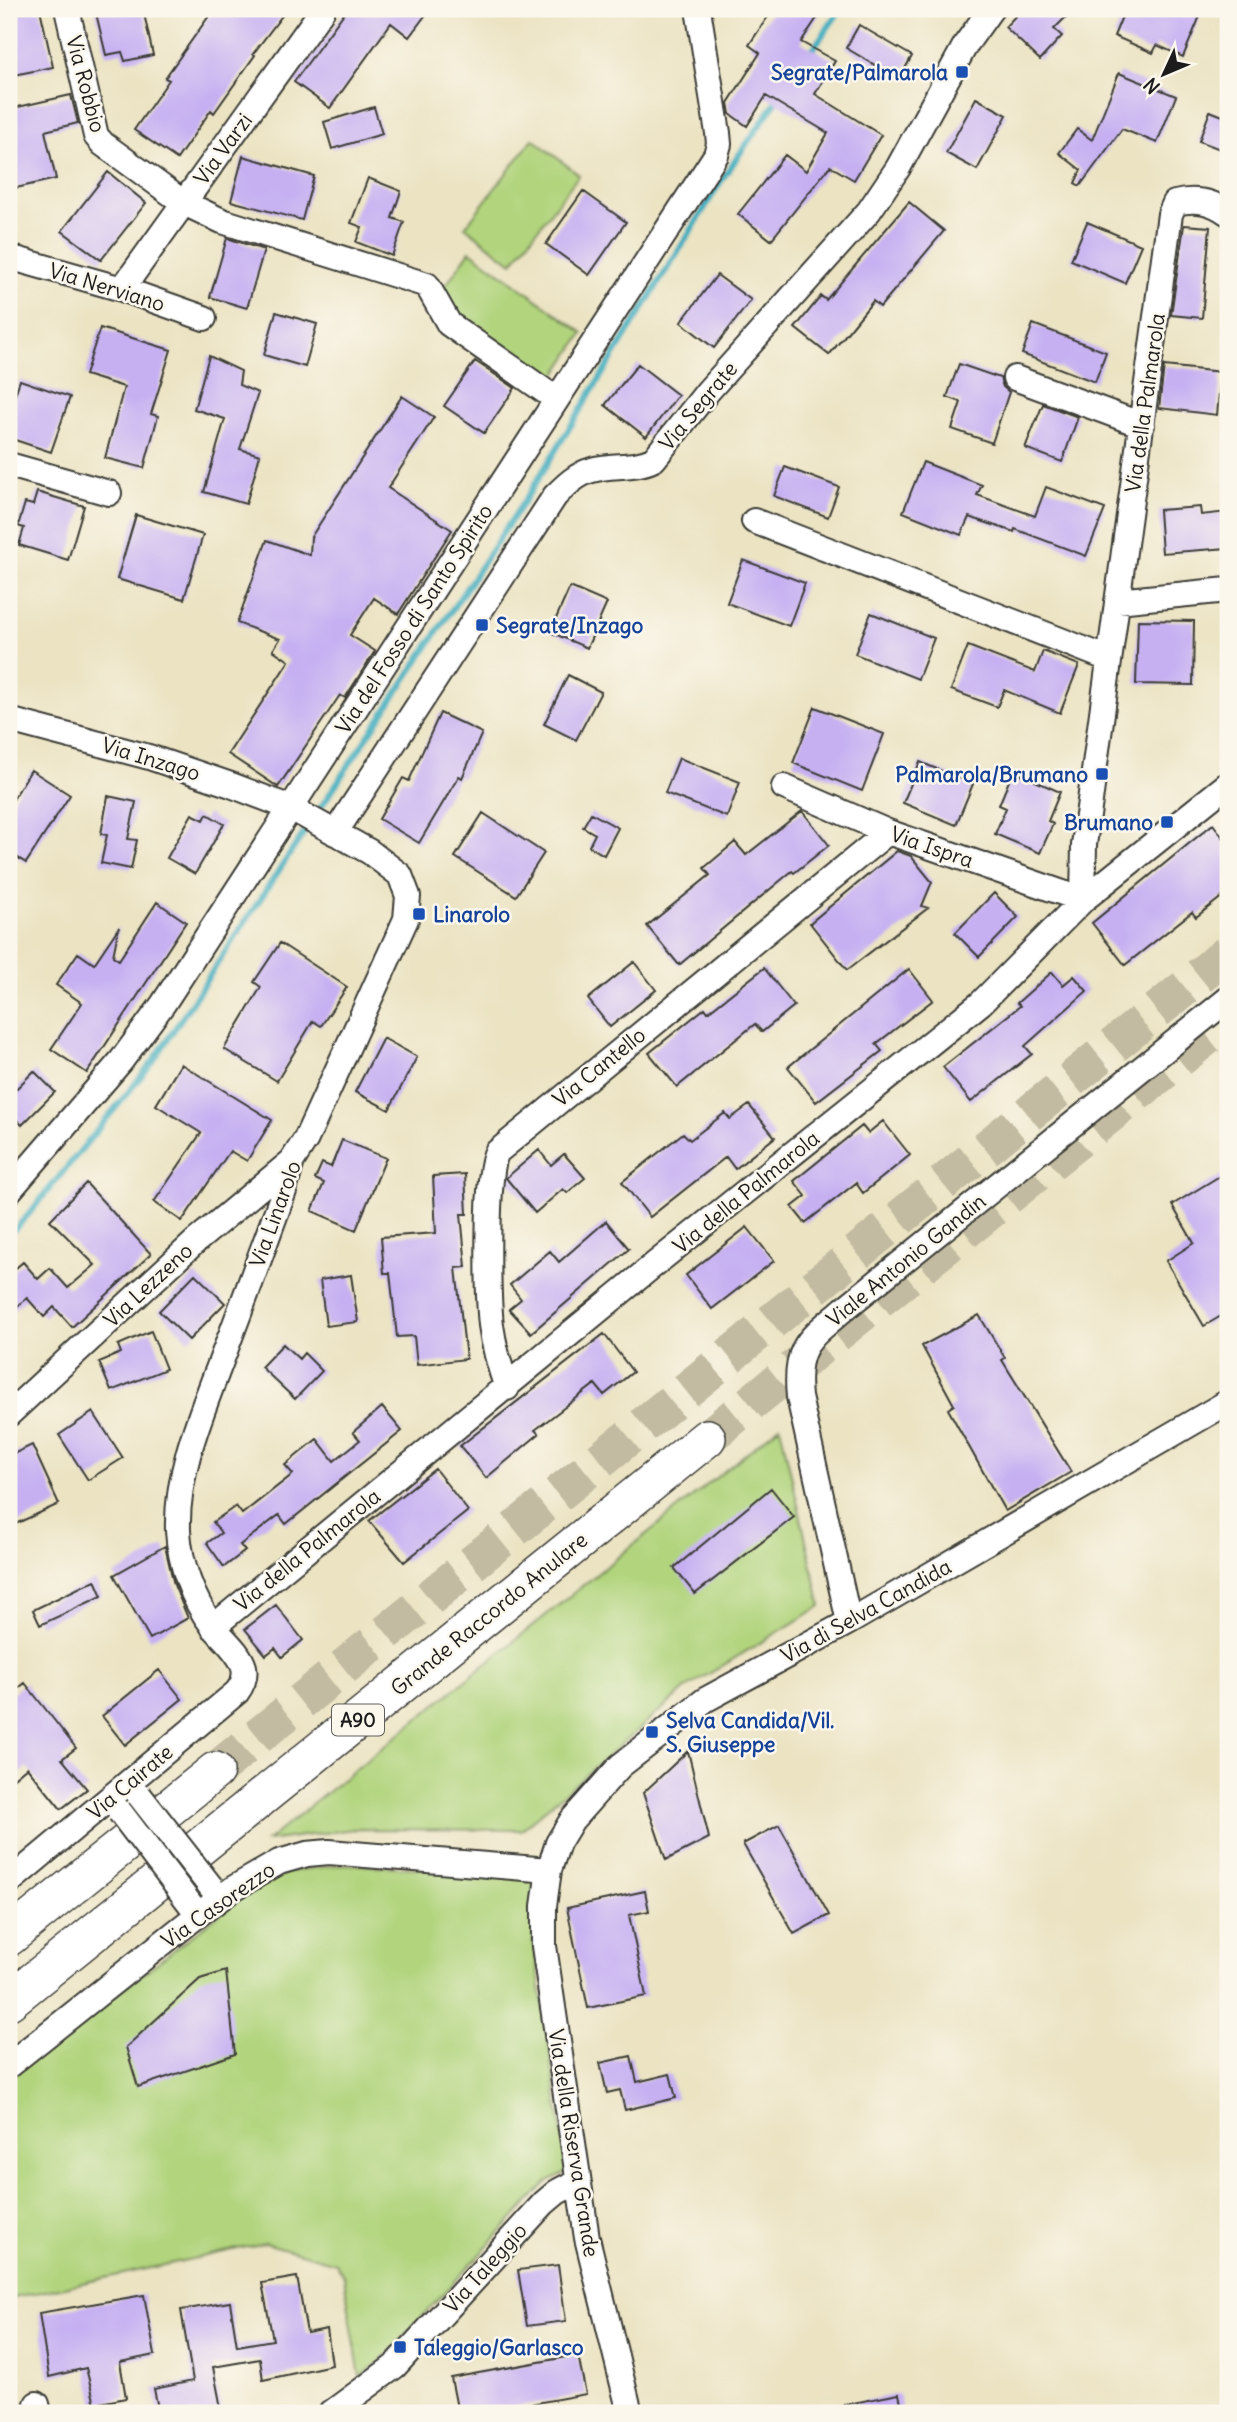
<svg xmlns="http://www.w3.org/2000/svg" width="1237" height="2422" font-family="Delius,sans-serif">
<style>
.green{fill:#b1d47d;stroke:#66784c;stroke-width:2}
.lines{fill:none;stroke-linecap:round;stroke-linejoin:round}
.stream{stroke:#40adbf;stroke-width:6}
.building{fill:#c6b0f2}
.highway-tunnel{stroke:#c2bba1;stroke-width:37;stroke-dasharray:37 18;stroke-linecap:butt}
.minor-casing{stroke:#3b3a35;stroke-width:28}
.highway-casing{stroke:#3b3a35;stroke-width:40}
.minor{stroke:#fff;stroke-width:24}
.highway{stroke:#fff;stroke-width:37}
.minor-bridge-casing{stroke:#3b3a35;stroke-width:28;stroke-linecap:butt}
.minor-bridge{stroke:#fff;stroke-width:24}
.transit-dot{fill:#1a4fb4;stroke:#fbf7ec;stroke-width:2.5}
.labels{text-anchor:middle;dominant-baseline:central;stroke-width:5;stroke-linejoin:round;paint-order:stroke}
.shield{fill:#fbf7ec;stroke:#5f5e5a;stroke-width:2}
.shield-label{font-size:19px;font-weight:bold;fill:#1c1c1c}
.transit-label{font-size:21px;font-weight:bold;fill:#164399;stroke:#fbf7ec;text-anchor:start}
.street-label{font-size:21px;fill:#1c1c1c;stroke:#fbf7ec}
</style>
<rect width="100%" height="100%" fill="#fbf7ec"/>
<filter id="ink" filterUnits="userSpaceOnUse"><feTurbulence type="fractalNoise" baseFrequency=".0143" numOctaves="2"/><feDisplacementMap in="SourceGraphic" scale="14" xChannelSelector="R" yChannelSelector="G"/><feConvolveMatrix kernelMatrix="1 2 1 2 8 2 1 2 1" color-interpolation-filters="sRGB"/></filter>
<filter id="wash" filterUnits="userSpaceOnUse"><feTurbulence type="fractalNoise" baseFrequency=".00686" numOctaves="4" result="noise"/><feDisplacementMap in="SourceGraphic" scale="28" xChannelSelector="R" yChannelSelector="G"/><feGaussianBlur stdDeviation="1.57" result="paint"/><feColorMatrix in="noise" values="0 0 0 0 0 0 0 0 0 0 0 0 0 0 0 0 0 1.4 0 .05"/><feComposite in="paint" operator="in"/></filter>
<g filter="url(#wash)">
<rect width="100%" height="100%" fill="#ebe3c2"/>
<!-- green -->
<path class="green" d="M533,139L579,175L512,263L465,227Z
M470,251L583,333L551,382L436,299Z
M780,1426L821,1606L689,1686L521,1830L353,1829L267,1841Z
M344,1864L534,1875L533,1941L568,2172L548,2181L382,2360L360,2377L344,2277L336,2263L265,2243L9,2299V2078L234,1903L288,1872Z"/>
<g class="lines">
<!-- stream -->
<path class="stream" d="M810,53L841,9
M315,816L530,492L725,175L780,96
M9,1235L28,1215L152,1063L309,825"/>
</g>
<g id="blocks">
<!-- building -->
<path class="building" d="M9,9H40L53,67L9,76Z
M95,9H143L153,55L125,61L122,52L106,55Z
M214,9H287L253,54L255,55L214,113L211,110L177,159L134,130L169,80L165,78Z
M347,9H430L409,37L391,23L330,108L294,82Z
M773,9H823L801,42L835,61L815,94L881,135L854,180L830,166L771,240L738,214L785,155L806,171L828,133L766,96L747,126L730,114L728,103L760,53L749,45Z
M1022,9H1074L1054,29L1062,36L1040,60L1005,27Z
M1125,9H1203L1183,57L1157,45L1153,53L1114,36Z
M859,25L912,56L899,79L846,48Z
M1119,73L1176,96L1157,143L1122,129L1080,186L1075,183L1081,170L1059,153L1077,129L1092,140Z
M71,95L78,123L45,131L56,179L16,188L9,159V109Z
M976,98L1007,115L977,170L946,153Z
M374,107L382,134L332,149L324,122Z
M1210,111L1228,118V152L1199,141Z
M243,156L314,176L302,220L231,201Z
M108,172L146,203L101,260L62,231Z
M368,178L401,191L392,218L404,222L392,256L356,242L362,227L351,223Z
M583,191L626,222L589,275L546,244Z
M909,202L944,231L880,307L873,301L829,355L795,328L821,296L826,300Z
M1087,222L1141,245L1125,283L1071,260Z
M1184,225L1210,227L1202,318L1171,315Z
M227,238L264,250L247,308L210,297Z
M717,275L751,300L714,348L681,322Z
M276,312L317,324L305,367L264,355Z
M1033,324L1106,352L1095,382L1022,354Z
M100,328L171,350L151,414L158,416L144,468L105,458L124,387L85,375Z
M209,356L241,371L239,385L258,393L240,449L260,455L246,504L204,492L225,419L194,409Z
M475,361L515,388L484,433L444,406Z
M638,364L678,395L646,437L605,405Z
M959,364L1000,378L1003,387L1009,392L992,443L952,429L961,402L947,397Z
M1164,366L1221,372L1217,415L1159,408Z
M20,380L70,397L51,452L9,438V413Z
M402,396L434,417L388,488L452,530L398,614L374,598L350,635L375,651L345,698L340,695L278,787L228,754L289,661L273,650L280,639L237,623L267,540L310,555L311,537Z
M1043,404L1078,417L1062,462L1025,448Z
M923,462L982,485L977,495L1035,516L1046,487L1105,509L1086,556L1015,529L1014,532L969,517L961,535L903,512Z
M785,467L839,487L828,517L774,496Z
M37,492L84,506L68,560L19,545L24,528L18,526L25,503L33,505Z
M1200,507L1201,515L1228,512V548L1162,553L1159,510Z
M136,515L203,535L184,599L117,579Z
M743,560L805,583L789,626L727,603Z
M570,587L607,603L587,648L550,632Z
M871,613L934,638L918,679L855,654Z
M1138,620L1194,621L1193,685L1136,684Z
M968,646L1035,672L1043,651L1079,665L1060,713L1004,690L997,707L951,690Z
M568,675L601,692L576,740L544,724Z
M815,707L884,734L862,791L793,763Z
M440,713L482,733L462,778L459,776L419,843L379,819L403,778L409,781Z
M679,758L740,782L727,817L665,793Z
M920,762L973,784L956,825L903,803Z
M31,770L70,795L26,863L9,852V806Z
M1013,771L1060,792L1048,821L1053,824L1040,853L995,834L1006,808L999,805Z
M108,796L136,802L128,839L137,840L131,869L101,863L107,835L101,834Z
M802,811L829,845L794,873L792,871L679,965L647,926L710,875L704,868L735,842L746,855Z
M483,813L544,853L516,896L455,857Z
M591,813L618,828L604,855L589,846L595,834L583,827Z
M192,814L204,820L207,814L224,824L195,874L167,858Z
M1213,824L1228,844V892L1196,917L1192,912L1125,965L1092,923Z
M897,851L911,856L932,882L922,906L928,908L847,970L810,923Z
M994,893L1018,917L979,957L955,933Z
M157,902L186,922L87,1073L51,1049L82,1003L56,985L78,953L94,964L119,927L113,956L119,960Z
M280,943L347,987L321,1026L313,1021L277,1081L224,1049L261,987L254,982Z
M634,962L656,990L610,1027L588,999Z
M764,968L794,1006L762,1032L755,1024L677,1087L649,1053L705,1008L708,1012Z
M909,969L933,1000L876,1044L882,1051L816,1102L788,1067Z
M1052,972L1063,985L1074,976L1087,991L1025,1046L1032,1054L971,1102L943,1067L1020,1006L1017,1003Z
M383,1038L417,1057L389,1110L355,1092Z
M181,1064L272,1120L247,1161L230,1151L182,1221L154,1202L201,1133L156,1105Z
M34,1071L55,1092L22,1125L9,1112V1096Z
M749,1105L775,1137L735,1169L726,1157L650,1217L622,1182L683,1133L690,1140L725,1113L730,1119Z
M883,1121L910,1155L863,1193L856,1183L805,1223L792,1207L806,1196L794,1181L862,1126L868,1133Z
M342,1140L386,1158L356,1230L312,1211L324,1183L315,1179L322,1163L331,1167Z
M539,1150L551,1165L564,1154L585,1178L567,1193L563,1189L535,1213L506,1178Z
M1228,1171V1312L1204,1326L1166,1261L1194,1243L1172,1205Z
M465,1174L467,1214H461L466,1267L456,1268L466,1359L417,1365L414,1336L397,1337L390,1273H384L381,1237L436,1233L433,1176Z
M86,1183L151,1254L72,1327L54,1307L44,1317L27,1298L9,1314V1274L23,1262L38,1279L50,1268L68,1288L95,1265L50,1220Z
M606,1221L629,1249L531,1333L509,1309L521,1299L510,1285L550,1251L559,1262Z
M747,1227L774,1261L712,1309L686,1275Z
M195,1274L225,1303L189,1340L159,1311Z
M351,1275L358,1322L326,1326L320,1280Z
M979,1315L1005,1358L1002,1360L1071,1472L1005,1511L948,1409L954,1405L922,1346Z
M151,1331L166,1369L111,1391L99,1362L121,1353L118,1345Z
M604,1334L633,1372L604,1395L595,1384L535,1430L539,1434L486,1478L460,1446Z
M283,1344L299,1359L304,1353L322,1371L295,1399L261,1367Z
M382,1407L402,1431L286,1524L279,1515L240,1545L245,1551L224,1567L207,1543L221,1533L213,1522L236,1506L242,1514L293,1474L285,1465L317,1439L334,1461L360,1440L353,1432Z
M93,1412L123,1458L88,1480L59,1435Z
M32,1445L59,1504L9,1527V1456Z
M435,1469L468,1511L404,1562L369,1521Z
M771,1488L794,1517L695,1594L674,1568Z
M165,1546L174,1585L188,1618L150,1639L114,1575Z
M95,1580L102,1596L40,1625L33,1610Z
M276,1605L303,1640L282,1657L275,1648L266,1655L245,1629Z
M159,1670L182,1699L125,1745L102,1716Z
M25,1683L76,1748L62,1759L87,1789L61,1809L27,1767L9,1782V1696Z
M688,1751L709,1838L666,1860L643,1793Z
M779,1825L829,1915L794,1934L743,1844Z
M645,1891L649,1911L629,1915L646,1996L588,2008L567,1908Z
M226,1971L235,2054L138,2087L126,2047L200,1979Z
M631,2056L637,2082L670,2074L676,2098L625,2110L620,2090L607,2093L600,2063Z
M558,2265L566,2321L527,2326L518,2270Z
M297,2277L307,2333L327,2329L332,2365L263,2380L260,2359L213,2367L222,2413H159L154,2389L193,2381L181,2310L230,2302L237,2346L273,2340L262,2283Z
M144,2295L155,2355L120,2362L126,2398L95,2404L86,2368L49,2377L39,2313Z
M578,2355L586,2394L480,2413H458L451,2378Z
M899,2394L903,2413H844L843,2405Z"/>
</g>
</g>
<g filter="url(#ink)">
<use href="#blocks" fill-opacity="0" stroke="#3b3a35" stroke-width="2"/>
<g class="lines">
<!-- highway-tunnel -->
<path class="highway-tunnel" d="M707,1438L1228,1020
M215,1771L1228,953"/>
<defs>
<path id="minor" d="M67,9L96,136L103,144L184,203L222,221L427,285L449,324L556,399
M9,257L122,289L204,318
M122,289L323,9
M1015,378L1142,425
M9,465L109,493
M754,521L1109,659
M1117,601L1228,590
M9,720L149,757L231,785L291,808L370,852L400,875L408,896L406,919L306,1139L292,1161L284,1191C264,1246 244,1301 223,1356C202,1412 176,1470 178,1531C180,1563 192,1599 212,1625C222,1638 239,1651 244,1667C246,1677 243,1684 237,1692L9,1882
M784,787L888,832L1083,900
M335,833L555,496C565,486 577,474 592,470C612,464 635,469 654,459L708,391L869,211L898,168L966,44L991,9
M1083,900L1084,845L1170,214L1175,203C1196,198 1212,201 1228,213
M9,1191L121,1061L163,1004L716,155L719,144L718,133L698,9
M507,1388C500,1368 494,1347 491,1325C488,1297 485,1172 497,1152L888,832
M9,1414L196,1241L292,1161
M849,1622L799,1397C794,1346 808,1340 844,1309L1228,999
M213,1627L655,1264L981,1003L1083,900L1228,784
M9,2065L199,1914L234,1888L279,1862L307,1854L329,1852L549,1870
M37,2404L39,2413
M331,2413L395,2366L544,2203L557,2192L578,2181
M630,2413L587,2238L544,1946V1906L549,1870L558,1843L572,1820L620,1766L705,1700L849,1622L1228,1402"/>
<path id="highway" d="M9,1937L215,1771
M9,2001L707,1438"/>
</defs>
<!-- minor casing -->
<use href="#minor" class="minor-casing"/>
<!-- highway casing -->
<use href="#highway" class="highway-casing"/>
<!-- minor -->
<use href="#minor" class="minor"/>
<!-- highway -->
<use href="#highway" class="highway"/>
<defs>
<path id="minor-bridge" d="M139,1795L211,1887
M120,1812L191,1905"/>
</defs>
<!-- minor-bridge casing -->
<use href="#minor-bridge" class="minor-bridge-casing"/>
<!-- minor-bridge -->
<use href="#minor-bridge" class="minor-bridge"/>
</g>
</g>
<!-- markers -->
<g class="transit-dot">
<rect x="955" y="65" width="14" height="14" rx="3.5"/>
<rect x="475" y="618" width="14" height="14" rx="3.5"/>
<rect x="1095" y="767" width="14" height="14" rx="3.5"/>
<rect x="1160" y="815" width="14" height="14" rx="3.5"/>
<rect x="412" y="907" width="14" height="14" rx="3.5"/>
<rect x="645" y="1725" width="14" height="14" rx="3.5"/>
<rect x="393" y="2340" width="14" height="14" rx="3.5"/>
</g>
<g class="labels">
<!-- shield labels -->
<rect class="shield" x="332" y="1704.5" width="52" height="31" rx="5"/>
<g class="shield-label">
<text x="358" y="1720">A90</text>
</g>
<!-- transit labels -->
<g class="transit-label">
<text x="948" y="72" text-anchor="end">Segrate/Palmarola</text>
<text x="496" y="625">Segrate/Inzago</text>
<text x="1088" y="774" text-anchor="end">Palmarola/Brumano</text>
<text x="1153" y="822" text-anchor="end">Brumano</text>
<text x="433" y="914">Linarolo</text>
<text x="666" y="1720">Selva Candida/Vil.<tspan x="666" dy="24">S. Giuseppe</tspan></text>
<text x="414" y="2347">Taleggio/Garlasco</text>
</g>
<!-- street labels -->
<g class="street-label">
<text transform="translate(86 84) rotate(75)">Via Robbio</text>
<text transform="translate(223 149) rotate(-54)">Via Varzi</text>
<text transform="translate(107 287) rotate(17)">Via Nerviano</text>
<text transform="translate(1145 403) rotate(-82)">Via della Palmarola</text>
<text transform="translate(698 406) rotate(-50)">Via Segrate</text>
<text transform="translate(414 619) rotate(-57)">Via del Fosso di Santo Spirito</text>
<text transform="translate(151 759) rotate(17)">Via Inzago</text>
<text transform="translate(932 847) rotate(19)">Via Ispra</text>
<text transform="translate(599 1067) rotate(-39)">Via Cantello</text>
<text transform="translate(746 1192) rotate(-39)">Via della Palmarola</text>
<text transform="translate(275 1214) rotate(-70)">Via Linarolo</text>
<text transform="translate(906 1260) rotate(-39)">Viale Antonio Gandin</text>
<text transform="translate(148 1285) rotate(-43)">Via Lezzeno</text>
<text transform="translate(307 1550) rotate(-39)">Via della Palmarola</text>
<text transform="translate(866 1611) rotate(-29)">Via di Selva Candida</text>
<text transform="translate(489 1614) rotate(-39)">Grande Raccordo Anulare</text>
<text transform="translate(130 1782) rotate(-40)">Via Cairate</text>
<text transform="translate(218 1905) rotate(-35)">Via Casorezzo</text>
<text transform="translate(574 2143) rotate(81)">Via della Riserva Grande</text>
<text transform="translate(485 2268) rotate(-48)">Via Taleggio</text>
</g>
</g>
<!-- margin -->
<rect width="1237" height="2422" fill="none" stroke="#fbf7ec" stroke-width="35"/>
<!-- north arrow -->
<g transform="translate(1164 74) rotate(226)" stroke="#fbf7ec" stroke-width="5" paint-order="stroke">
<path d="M0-5L12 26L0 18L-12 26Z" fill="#1c1c1c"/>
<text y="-10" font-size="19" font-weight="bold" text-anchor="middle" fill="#1c1c1c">N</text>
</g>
</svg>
